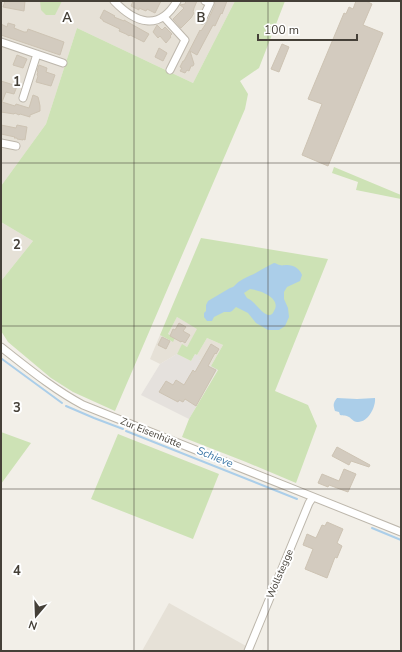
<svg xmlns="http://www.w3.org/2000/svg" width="402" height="652" font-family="'Nunito Sans',sans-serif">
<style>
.residential{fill:#e6e1d7}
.industrial{fill:#e5e1dd}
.green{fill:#cde2b5}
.water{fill:#abcee9;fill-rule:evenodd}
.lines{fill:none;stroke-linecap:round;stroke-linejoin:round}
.stream{stroke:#abcee9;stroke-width:2}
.building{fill:#d3cbbf;stroke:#cdc3b3}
.minor-casing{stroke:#bdb7ac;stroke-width:9}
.minor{stroke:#fff;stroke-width:7}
.grid{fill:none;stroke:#454038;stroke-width:1;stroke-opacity:0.55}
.labels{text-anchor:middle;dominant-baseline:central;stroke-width:4;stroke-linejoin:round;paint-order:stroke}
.street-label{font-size:10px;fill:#454038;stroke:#fff}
.water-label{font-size:11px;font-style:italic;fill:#3c77a6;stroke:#fff}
.grid-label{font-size:13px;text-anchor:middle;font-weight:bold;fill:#454038;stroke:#fff;stroke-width:4;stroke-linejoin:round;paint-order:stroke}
</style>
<rect width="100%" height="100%" fill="#f2efe8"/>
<!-- residential -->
<path class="residential" d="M1,1H235L193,83L77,28L46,124L1,186Z
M1,222L33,241L1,281Z
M177,317L198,329L187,347L182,345L177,354L160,364L150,359L160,335L173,342L168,334Z
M207,338L223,345L211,366L199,360L197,355Z
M169,603L246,646L245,651H142Z"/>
<!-- industrial -->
<path class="industrial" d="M177,354L191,361L195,354L201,357L199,360L218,369L189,419L141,395L160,364Z"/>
<!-- green -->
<path class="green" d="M40,1H62L55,15H46L41,10Z
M235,1H285L259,68L240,81L248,94L245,109L115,411L73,392L51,378L8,342L1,331V281L33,241L1,222V186L46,124L77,28L193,83Z
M334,167L401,195V199L356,190L358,182L332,173Z
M201,238L328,259L275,391L308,405L317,426L296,483L246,462L182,437L189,419L218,370L211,366L223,345L207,338L197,355L195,354L191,361L177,354L182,344L187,347L197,329L177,317L168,334L175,338L173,342L160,335Z
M1,432L31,443L1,484Z
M118,434L219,474L193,539L91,499Z"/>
<!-- water -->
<path class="water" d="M274,263C276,263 278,265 280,265C282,266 284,265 287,265C294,265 300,269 302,275L300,281L287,287L284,292V299L288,308L289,317L285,326L279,330H268L263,327L256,323L248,313L236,307L232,311L230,312H224L214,317L212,321H207L204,317V313L206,311V305L208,301L230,288C235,287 235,284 240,281C244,278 249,276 254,274C261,270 267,266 274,263ZM250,289C260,290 282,298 274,311C273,313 272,315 269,315C262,315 255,301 247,298L244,293Z
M337,398L357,399L375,398C376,407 368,423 357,422C354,422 352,419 349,417C346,415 344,416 340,415L339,412L335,411C333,405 333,403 337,398Z"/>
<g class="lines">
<!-- stream -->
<path class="stream" d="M1,359H2L62,403
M66,406L94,418L123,429
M126,431L297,499
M372,528L401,540"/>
</g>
<!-- building -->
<path class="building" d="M5,1H25L24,11L3,7Z
M133,1H161L155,13L147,9L146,11L139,8V10L131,6Z
M186,1H197L194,8L193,12L194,13L191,18L181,28L173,19L184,8L180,5L185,4Z
M214,1H227L222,14L221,13L215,26L213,25L197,55L190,51L194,64L193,66H191L189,71L187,70L185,73L180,71L182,68L180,67L183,61H184L200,30L201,31L207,22L215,5Z
M356,1H366L372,4L363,25L383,33L328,166L302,155L322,104L308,99L344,13L346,14L349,7L353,9Z
M104,10L115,16L114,17L124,21V20L149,34L144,42L130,35L129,36L126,34L119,31L120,29L103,21V20L100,18Z
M8,23L15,25L14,28L24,32H27L28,29L64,42L60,55L1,35V24L7,27Z
M157,25L162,30L165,27L172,34L170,36L171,37L166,43L160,36L158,38L153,32Z
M282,44L289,47L279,72L271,69Z
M159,48L167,53L163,61L155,57Z
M17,55L27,59L23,68L13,65Z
M39,65L47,68L46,72L55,75L51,86L36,82L38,76L37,75L38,72L37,71Z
M1,81L17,86L14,94L6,92L2,102L15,106L16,104L29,108L33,95L38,97L39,101L40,106V111L30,115V117L20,114L19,115L15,113L14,114L1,112Z
M1,125L16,128L17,125L27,127L25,140L23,139V140L17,139V138H14L15,137L1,134Z
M179,323L186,327L183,331L190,335L185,343L182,341L181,342L170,336L173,329L175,330Z
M162,337L170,341L166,349L158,345Z
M211,344L219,349L216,354L215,353L208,366L216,370L196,406L185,399L183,402L179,400L178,402L159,392L166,381L173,385L176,380L184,385L193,370L195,372Z
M337,447L370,465L369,467L351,461L349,465L332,456Z
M344,469L356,474L348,492L329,485L328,487L318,483L322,474L339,481Z
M327,522L343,529L337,543L342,546L337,558L335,557L327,578L305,569L313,549L303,545L307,534L316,538L322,525L325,526Z"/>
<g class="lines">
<defs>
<path id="minor" d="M114,1C135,23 159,32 177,1
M164,17L185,40L170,70
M202,20L210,3L205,1
M1,42L63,63
M23,98L37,54
M1,143L16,146
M1,347C28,368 53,389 83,405L401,532
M248,651L309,503L313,497"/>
</defs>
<!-- minor casing -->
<use href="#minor" class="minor-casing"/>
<!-- minor -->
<use href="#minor" class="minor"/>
</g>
<!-- grid -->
<path class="grid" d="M134,1V651M268,1V651M1,163H401M1,326H401M1,489H401"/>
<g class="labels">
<!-- street labels -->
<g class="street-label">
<text transform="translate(151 433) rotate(22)">Zur Eisenhütte</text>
<text transform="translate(280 574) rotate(-67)">Wollstegge</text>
</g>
<!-- water labels -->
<g class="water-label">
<text transform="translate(215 457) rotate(22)">Schieve</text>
</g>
</g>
<g class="grid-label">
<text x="67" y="22">A</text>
<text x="201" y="22">B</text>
<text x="17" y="86">1</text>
<text x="17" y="249">2</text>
<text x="17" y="412">3</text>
<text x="17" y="575">4</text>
</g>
<!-- border -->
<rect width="402" height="652" fill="none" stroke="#454038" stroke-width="4"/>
<!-- north arrow -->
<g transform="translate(36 616) rotate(199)" stroke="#ffffff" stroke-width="3" paint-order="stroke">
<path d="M0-3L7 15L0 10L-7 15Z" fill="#454038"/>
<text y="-6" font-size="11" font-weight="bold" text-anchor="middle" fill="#454038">N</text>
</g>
<!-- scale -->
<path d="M258 34v6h99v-6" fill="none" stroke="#454038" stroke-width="2"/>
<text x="264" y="34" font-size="12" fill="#454038" stroke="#ffffff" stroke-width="3" paint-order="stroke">100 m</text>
</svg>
